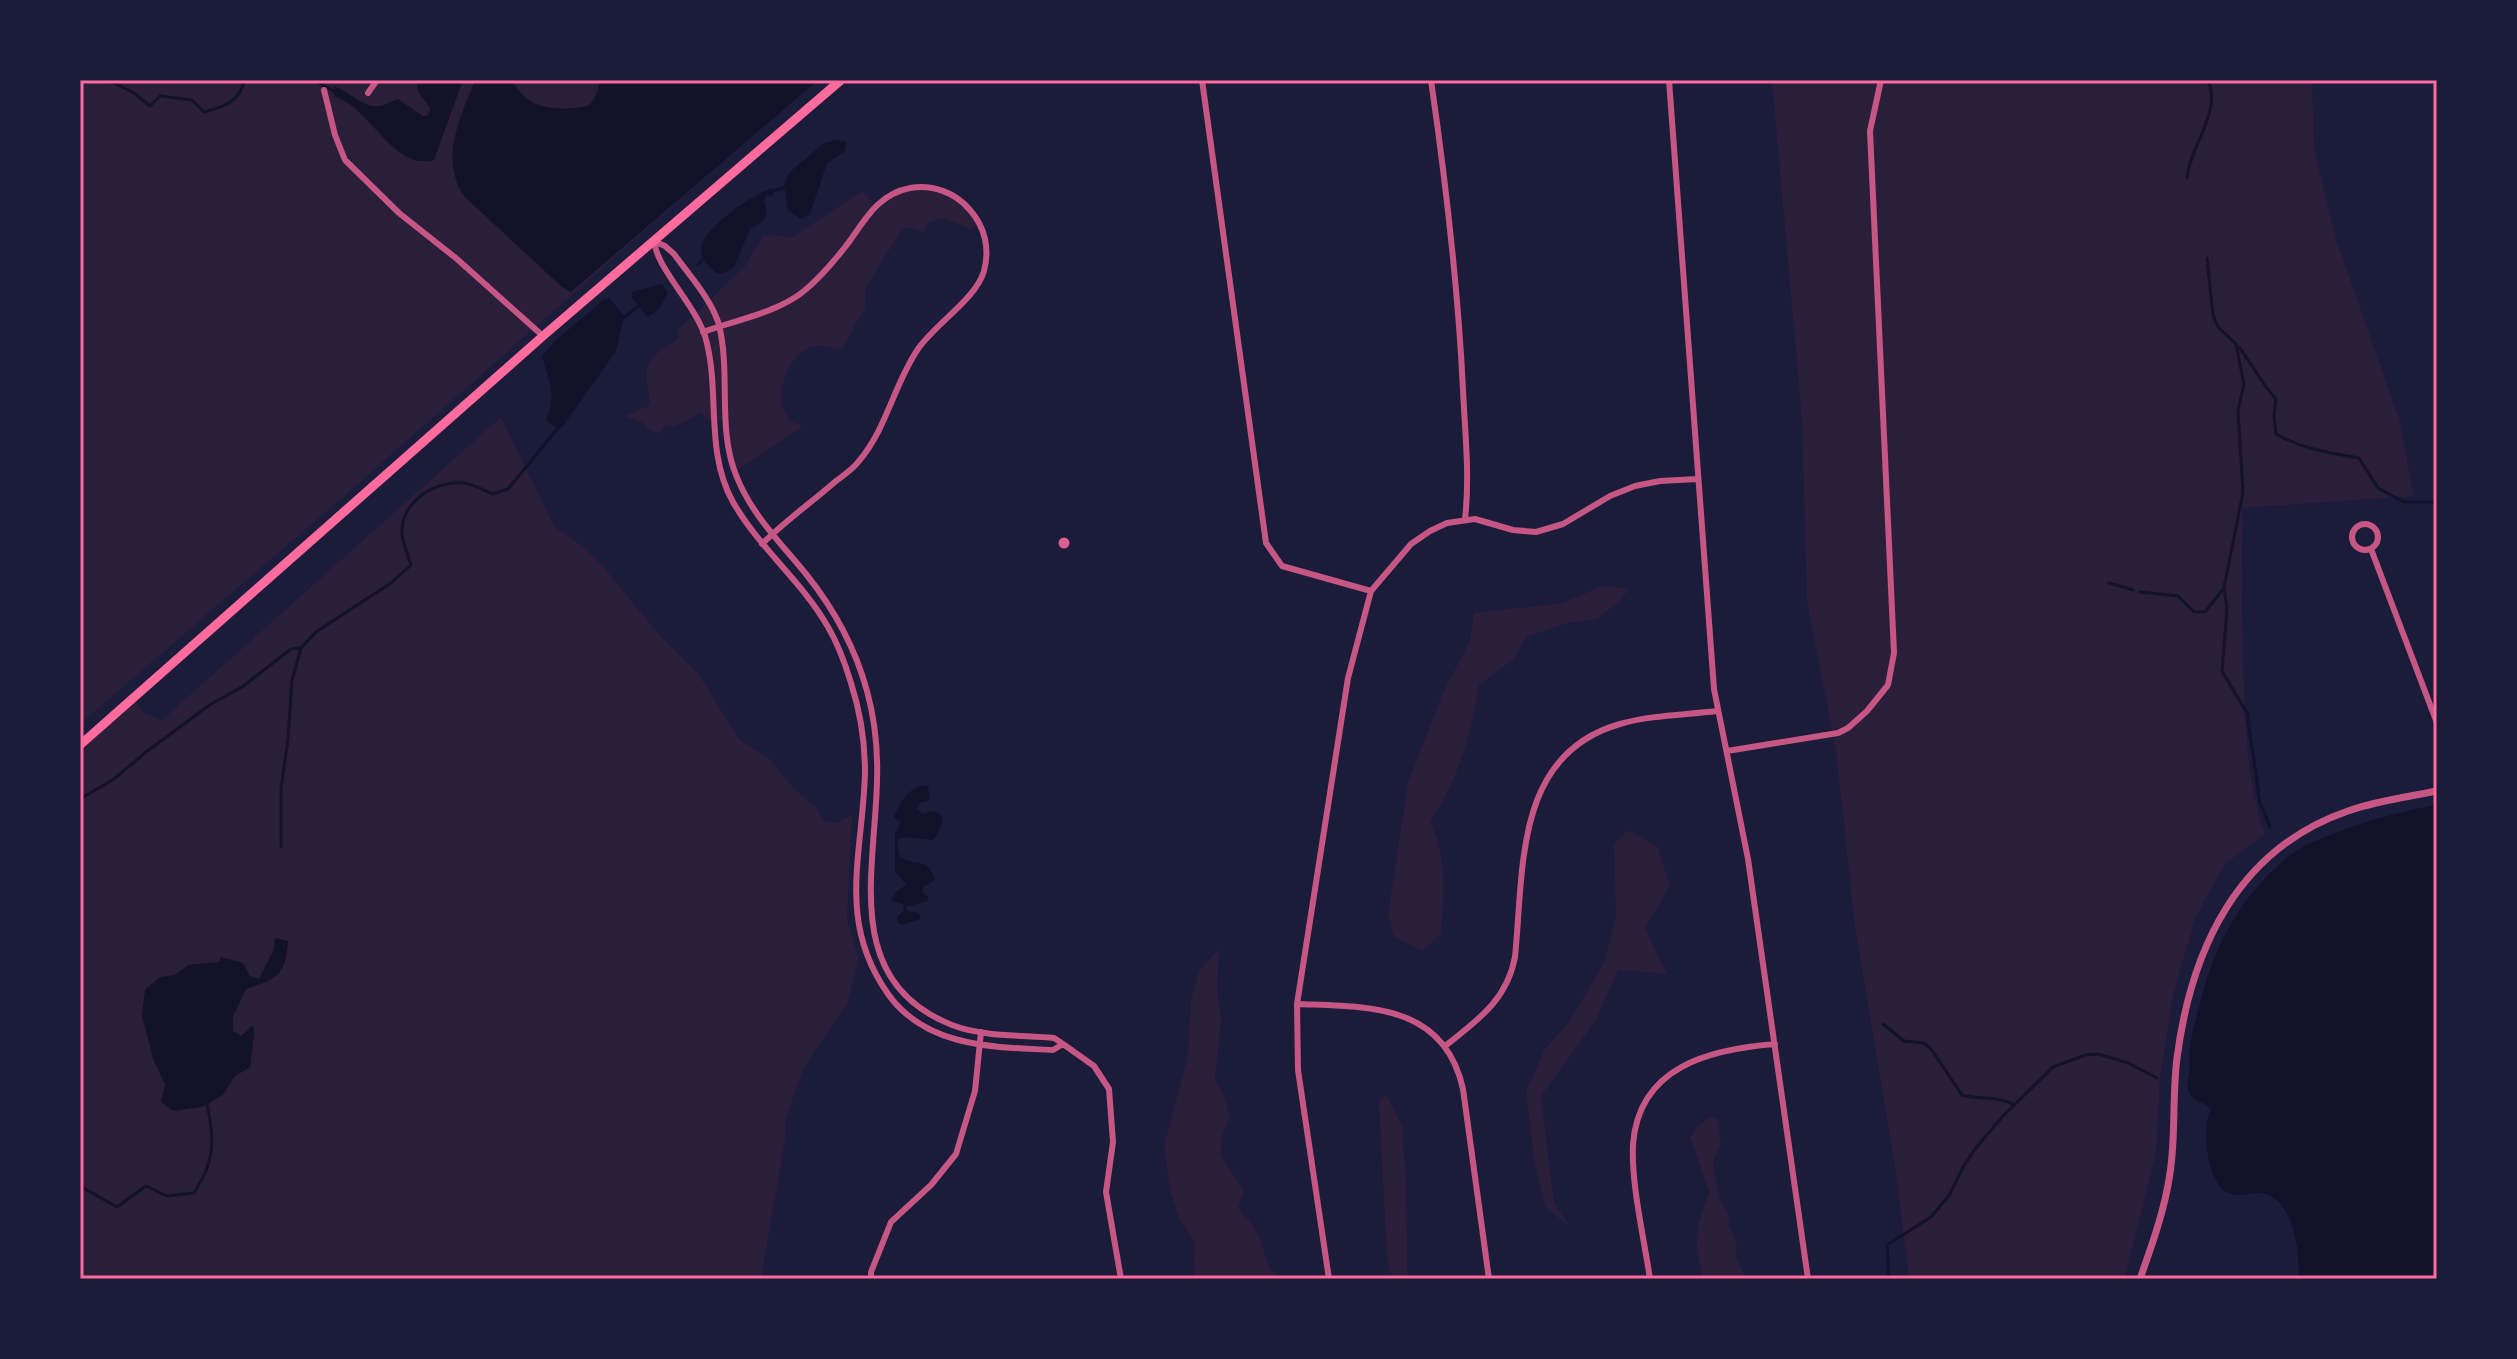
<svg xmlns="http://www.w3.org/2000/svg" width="2517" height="1359" font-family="'Archivo Narrow',sans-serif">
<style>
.green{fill:#2a1e3b}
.water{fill:#12122b}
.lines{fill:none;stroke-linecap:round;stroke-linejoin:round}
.stream{stroke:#12122b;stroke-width:3}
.building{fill:#dd5f8e}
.minor{stroke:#c65784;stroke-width:6}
.tertiary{stroke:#c65784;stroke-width:7}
.primary{stroke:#ff6b9d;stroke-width:9}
.neatline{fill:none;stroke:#ff6b9d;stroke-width:3}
</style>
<rect width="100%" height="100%" fill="#1b1b3a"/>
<!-- green -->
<path class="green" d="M80,80H815L343,497L80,724Z
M1772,80H2315L2312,81L2314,148L2336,239L2399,419L2414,496L2243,508C2241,568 2242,628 2244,688C2246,738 2248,787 2265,834L2225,864L2195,918L2173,995L2160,1077L2156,1152L2124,1279H1909L1895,1166L1855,926L1836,751L1807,601L1802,420Z
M911,188L947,192L981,222L971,229L942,218L929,222L923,232L908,227L902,230L865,288V308L842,349C833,350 824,345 816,346C792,350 779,382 782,403C783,409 787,415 790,421L803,426L735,472L726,420L707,421L701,412L675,427L666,424L659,434L648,430L642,422L624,416L648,406C651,398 649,395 648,387C642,356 658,354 679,338L677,331L745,266L763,236L774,235L791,238L862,191L876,205Z
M501,417L554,526L581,545L607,571L655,630L697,672L739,739L769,758L795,790L816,807L824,821L835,823L852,815L847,919L859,959L847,1004L804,1067L785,1120V1140L761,1279H80V745L133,698L143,713L162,720Z
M1602,586L1628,589L1623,598L1597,619L1567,623L1526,637L1514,659L1479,685C1472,732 1458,782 1430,821C1448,861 1444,891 1441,934L1422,951L1394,937L1388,914L1408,783L1442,695L1470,640L1474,613L1563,603Z
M1628,830L1658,847L1670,886L1645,928L1667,974L1618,970L1596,1020L1541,1096L1554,1203L1570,1227L1545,1207L1534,1161L1526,1091L1545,1049L1570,1021L1605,960L1616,916L1614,844Z
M1219,949L1217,991L1221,1019L1215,1079L1224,1095L1230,1116L1222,1136L1220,1155L1244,1191L1238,1208C1245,1216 1254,1225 1258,1234C1266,1251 1264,1268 1281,1279H1193L1195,1242L1179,1218L1170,1191L1164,1145L1188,1056L1191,1000L1199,971Z
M1386,1094L1402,1126L1406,1177L1407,1271L1409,1279H1392L1387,1257L1379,1103Z
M1711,1117L1718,1120L1721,1145L1713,1161L1714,1171L1721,1202L1728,1212L1729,1225L1737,1244L1736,1256L1744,1275L1743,1279H1703L1697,1249L1698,1224L1709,1192L1690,1137L1698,1126Z"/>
<!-- water -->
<path class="water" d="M418,80H463L434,160C392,171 371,107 335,97L333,86C348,90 363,108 378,106C385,106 392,101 398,99L423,116L428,115L430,109C425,98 414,93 418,80Z
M475,80H510C516,87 522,95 529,100C544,111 573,110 590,105L597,93L600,80H818L571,292L562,287L465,197C438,159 461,118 475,80Z
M836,140L846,142L844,152L827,163L810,214L801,219L788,210L784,184L790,172L824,143Z
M772,188L773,196L767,195L764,201L767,212L763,221L750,229L734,267L724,273H716C711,267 702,260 701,251C698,231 755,193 772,188Z
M662,284L668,293L658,310L648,317L632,298V292Z
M605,299H610L624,316L616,351L562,427L557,429L546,419C558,397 548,378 542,356L555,341Z
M923,785L928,787L930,800L920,803L916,809L923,814L933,811L940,814L943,819L936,837L932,840L905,837L899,839L897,845L900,857C917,868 927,855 935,880L923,887V893L928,897L927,901L906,907L907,911L919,913L920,919L901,925L898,923L897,917L904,910L903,904L891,901L896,892L907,884L895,872V834L901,822L894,817C901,803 906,790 923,785Z
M2437,805V1279H2298C2301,1254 2294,1197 2261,1193C2249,1192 2236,1199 2225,1191C2207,1179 2201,1128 2211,1109C2203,1101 2192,1101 2188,1090C2186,1083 2190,1074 2190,1066C2188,1043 2195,1022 2201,1000C2215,943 2242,895 2288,857C2314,835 2402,810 2437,805Z
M275,938L288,941C286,975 277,979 246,989L233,1017V1031L241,1036L253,1025L254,1035L250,1067L234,1077L223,1095L202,1107L173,1111L161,1102L165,1084L153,1059L142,1016L145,990L160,977L175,975L188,965L219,962L221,957L243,963L250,976L259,979L273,951Z"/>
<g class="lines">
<!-- stream -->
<path class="stream" d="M108,80L134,93L150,106L160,96L192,100L204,112C222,107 241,102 244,80
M314,80L335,92
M2187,178C2190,145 2222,113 2208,80
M770,192L786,187
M2207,258L2213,315L2218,327L2236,344L2244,384L2238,410L2243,493L2224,587L2227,609L2222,671L2247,713L2260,803L2270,827
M698,265L706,256
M623,318L639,306
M2239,347C2252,364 2261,383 2276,399L2274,415L2276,434C2302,449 2330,453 2359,458L2378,488L2404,502H2437
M2109,583L2133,590
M2140,592L2178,596L2194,612H2205L2224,588
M80,799L114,779L146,752L211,704L242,687L291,649L300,648
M281,847V789L288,739L292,680L301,648L316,632L391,583L411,565C408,555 403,544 402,534C400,503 434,480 463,483C473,484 483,490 493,494L508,489L558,428
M1883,1024L1904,1041L1924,1043L1931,1049L1962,1095C1979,1100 1997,1096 2013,1104
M80,1186L117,1207L146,1186L167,1196L194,1193C215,1161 215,1140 207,1104
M1889,1279L1887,1245L1931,1217L1950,1194L1963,1167L1975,1149L2003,1116L2053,1067L2085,1055L2098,1054L2128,1063L2157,1078"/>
</g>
<!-- building -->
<path class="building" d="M1058.5 543a5.5 5.5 0 1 1 11 0a5.5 5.5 0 1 1-11 0Z"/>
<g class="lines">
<!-- minor -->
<path class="minor" d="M1202,80L1266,543L1282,566L1371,591
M1431,80C1446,184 1458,286 1463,390C1465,433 1470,476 1465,519
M1669,80L1714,689L1748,859L1808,1279
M324,90L335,135L345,160L399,213L457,259L543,336
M368,93L377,80
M654,241L665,246L674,254C689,275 712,300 719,325C731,374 717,428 736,475C751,514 780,542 806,574C834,609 855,647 867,691C875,720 878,751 877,781C875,872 842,982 952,1025C983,1037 1021,1035 1054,1038L1063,1044L1053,1050C995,1047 926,1048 888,994C836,920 863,854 865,772C865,742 860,711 851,683C845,663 838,644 828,627C802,581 759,548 733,502C704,450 721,390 705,336C694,303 657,269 654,241Z
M703,332C735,320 777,313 804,291C821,277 836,259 849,242C866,218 879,194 910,188C933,184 956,193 970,210C985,227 990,249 984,271C976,299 936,323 918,349C894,384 887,428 859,461C853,469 844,475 836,481C812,502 785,521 762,544
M2352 537a13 13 0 1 1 26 0a13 13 0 1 1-26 0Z
M2371,549L2437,723
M1727,751L1838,733L1848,728L1867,711L1888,685L1894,653L1870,131L1881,80
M1297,1004C1368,1007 1444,1003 1463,1089L1489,1279
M1063,1044L1094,1066L1109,1089L1113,1142L1106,1192L1121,1279
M1445,1046C1478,1020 1507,1000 1515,957C1524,869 1514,754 1620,724C1651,715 1685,715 1717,711
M871,1279V1272L891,1222L931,1185L956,1154L975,1091L981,1032
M1329,1279L1298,1070L1297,1004L1348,678L1371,591L1411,544L1430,531L1447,523L1475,519L1513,530L1536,532L1563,524L1610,496L1635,486L1660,481L1697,479
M1650,1279C1644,1238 1631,1184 1633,1144C1639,1066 1711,1049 1775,1044"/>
<!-- tertiary -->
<path class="tertiary" d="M2140,1279C2152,1245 2165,1209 2170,1173C2176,1135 2172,1096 2177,1058C2191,950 2237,849 2348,811C2376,801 2407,797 2437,791"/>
<!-- primary -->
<path class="primary" d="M80,745L543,336L841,80"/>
</g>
<!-- border -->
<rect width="2517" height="1359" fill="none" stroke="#1b1b3a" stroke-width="164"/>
<rect x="82" y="82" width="2353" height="1195" class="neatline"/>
</svg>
